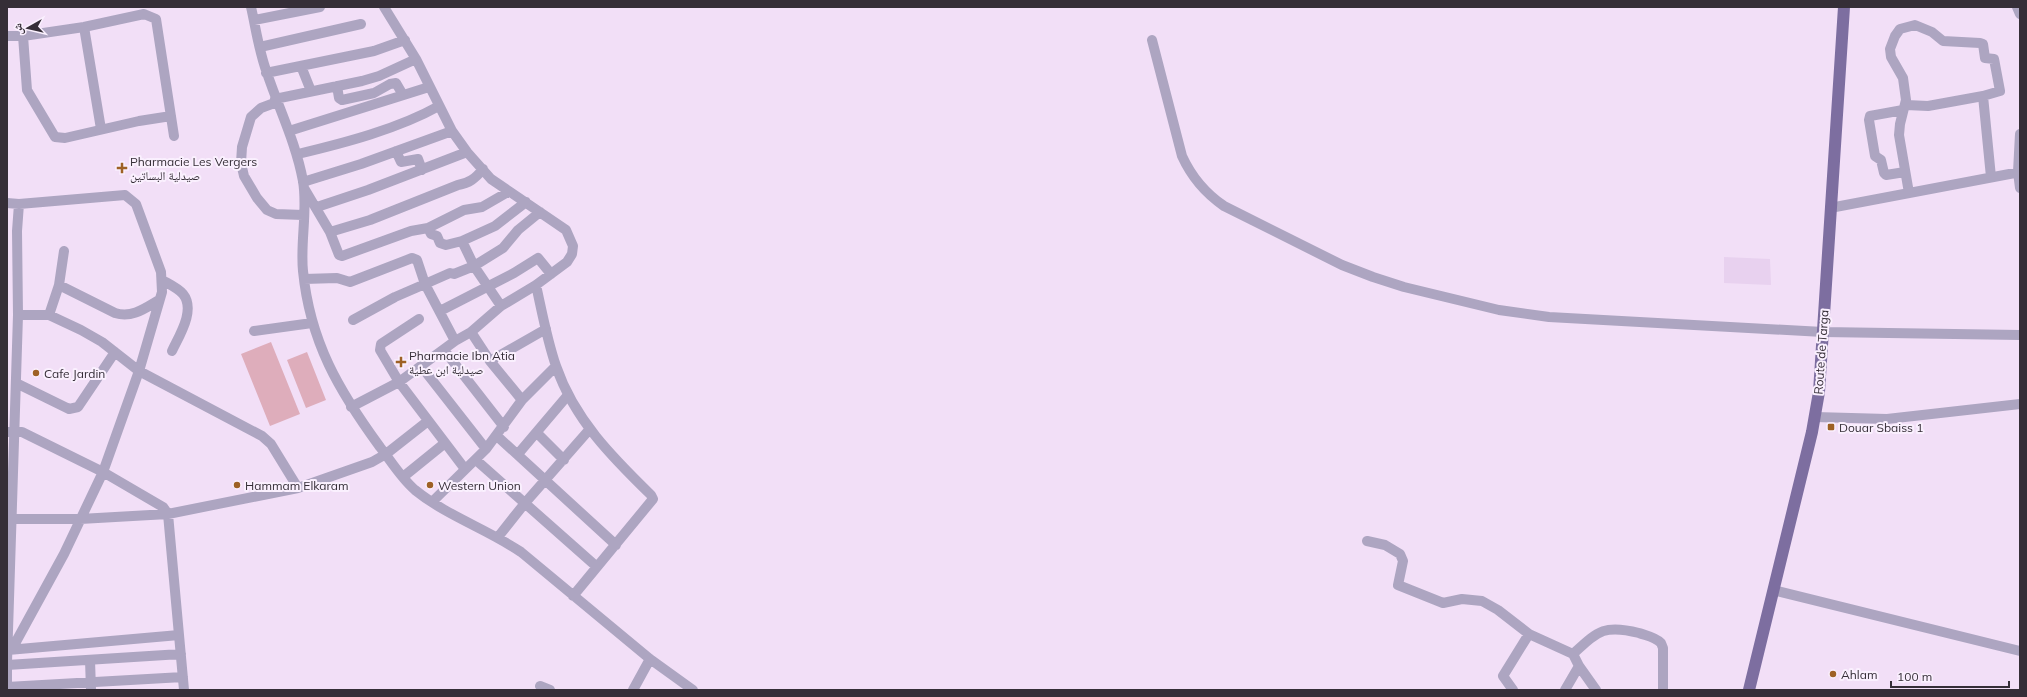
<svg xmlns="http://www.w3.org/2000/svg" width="2027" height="697" font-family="Mulish,'Noto Naskh Arabic',sans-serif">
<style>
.built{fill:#e8d1ef}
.green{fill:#deadbb}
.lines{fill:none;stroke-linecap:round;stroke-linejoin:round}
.minor{stroke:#ada5c1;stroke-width:10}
.major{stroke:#7d6ea0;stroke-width:12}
.poi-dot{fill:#9e6125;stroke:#faf0fe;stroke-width:1.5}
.labels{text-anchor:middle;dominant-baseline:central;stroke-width:4;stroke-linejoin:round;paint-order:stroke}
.poi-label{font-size:12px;fill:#352e37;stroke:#faf0fe;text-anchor:start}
.street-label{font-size:12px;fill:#352e37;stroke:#faf0fe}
</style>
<rect width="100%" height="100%" fill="#f2dff7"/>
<!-- built -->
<path class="built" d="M1724,257L1770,259L1771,285L1724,283Z"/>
<!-- green -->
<path class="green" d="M271,342L300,414L270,426L241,354Z
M307,352L326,400L306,408L287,360Z"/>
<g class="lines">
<!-- minor -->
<path class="minor" d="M251,7C256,29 259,52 267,73C279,109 296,143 303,181C308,210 300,242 303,271C310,342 339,391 380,447C391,461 401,478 415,490C447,516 487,529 521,552L650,659L693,690
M2017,7L2020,14
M254,20L320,7
M84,27L101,129
M7,36H23L84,27L144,14L156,19L174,136
M23,36L27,90L55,137L65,138L139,121L171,116
M1152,40L1182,156C1192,178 1205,193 1224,206L1342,265L1373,277L1404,287L1499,310L1549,317L1823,332L2020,335
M260,47L361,24
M301,66L311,91
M266,73L374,51L405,40
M337,86L339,98L342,100L374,93L390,84L396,83L403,95
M275,99L362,81L379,76L416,59
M277,102L261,108L251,117L242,147L241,163L244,176L257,198L267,210L276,214L303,215
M1906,105L1928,106L1983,96
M1903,110L1870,116L1869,120L1875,156L1881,160L1884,173L1886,175L1905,172
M289,131L429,87
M2020,134L2018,172L2020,188
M396,151L401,162L418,159L422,170
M298,154C344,143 398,129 439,106
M303,182L361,164L452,131
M304,188L330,232L339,255L342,256L411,231L428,228L464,210L482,207L508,192
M1909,193L1899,135L1900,124L1906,100L1903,78L1891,57L1890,49L1895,36L1900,29L1915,25L1932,32L1943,41L1980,43L1983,44L1985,58L1994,59L2000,91L1983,96L1991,177
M7,203L19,204L125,195L136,204L161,272L162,292L139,371L103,472L64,554L12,649
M317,207L368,190L467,152
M1830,208L2020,172
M428,228L431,234L437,236L440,243L446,245L462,241L495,226L526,202
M330,232L370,220L458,185C469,183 475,179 483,169
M462,241L474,266L501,306
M304,279L337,278L350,282L412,258L417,260L425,284L395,297L353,320
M162,280C169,284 178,288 183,294C196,310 179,336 172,351
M59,285L64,251
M536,285C542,312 547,340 556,366C574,419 612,457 651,495L653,499L573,596
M440,311L514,273L538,258L551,274
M18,315H49L81,330L102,342L139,371L262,436L271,444L298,488
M49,315L59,285L115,313C132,318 144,309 159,300
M419,319L381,344L380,350L399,382L465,469
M254,331L312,323
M471,332L490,361L522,400
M455,341L425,284L450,273L454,274L474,266L503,248L518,230L540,212
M444,350L504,427
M490,361L546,329
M421,366L486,449
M16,383L69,409L78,407L115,352
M351,407L399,382L455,341L471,332L501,306L536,285L567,262L572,254L573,246L566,230L491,179L467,152L452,131L416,59L384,7
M1815,417L1887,419L2020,404
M7,432H22L103,472L163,507L168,514L184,690
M537,433L564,460
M497,436L616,545
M518,454L568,395
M476,460L597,567
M403,477L445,443
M432,502L486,449L522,400L556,366
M7,519H80L168,514L298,488L372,462L386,454L428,421
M498,537L525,503L589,430
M1367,541L1385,545L1400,554L1403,561L1398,585L1443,603L1462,599L1482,601L1498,610L1529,634L1573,654L1579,666L1596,690
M1773,590L2020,651
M8,650L179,635
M1573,654C1598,631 1604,624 1639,633C1647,636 1655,637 1661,643L1663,648V690
M90,660L91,690
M7,662L18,315L17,231L19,204
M7,665L181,654
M7,670V690
M540,686L550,690
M7,687L183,677
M633,690L650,659
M1513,690L1503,676L1529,634
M1565,690L1579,666"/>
<!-- major -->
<path class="major" d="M1749,690L1812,432L1819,392L1844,7"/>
</g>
<!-- markers -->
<g class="poi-dot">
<path d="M120 162h4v4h4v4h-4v4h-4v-4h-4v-4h4z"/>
<path d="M399 356h4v4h4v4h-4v4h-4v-4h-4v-4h4z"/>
<circle cx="36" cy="373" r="4"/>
<rect x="1827" y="423" width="8" height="8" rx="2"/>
<circle cx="237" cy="485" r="4"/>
<circle cx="430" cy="485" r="4"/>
<circle cx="1833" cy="674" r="4"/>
</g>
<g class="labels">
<!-- poi labels -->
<g class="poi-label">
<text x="130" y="161">Pharmacie Les Vergers<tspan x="130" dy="14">صيدلية البساتين</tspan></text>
<text x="409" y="355">Pharmacie Ibn Atia<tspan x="409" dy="14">صيدلية ابن عطية</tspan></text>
<text x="44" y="373">Cafe Jardin</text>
<text x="1839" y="427">Douar Sbaiss 1</text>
<text x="245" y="485">Hammam Elkaram</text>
<text x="438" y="485">Western Union</text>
<text x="1841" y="674">Ahlam</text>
</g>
<!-- street labels -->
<g class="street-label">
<text transform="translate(1821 352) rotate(-86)">Route de Targa</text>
</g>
</g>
<!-- border -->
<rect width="2027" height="697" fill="none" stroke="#352e37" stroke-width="16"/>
<!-- north arrow -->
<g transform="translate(28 28) rotate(262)" stroke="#faf0fe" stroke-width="3" paint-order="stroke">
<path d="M0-3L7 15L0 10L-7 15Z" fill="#352e37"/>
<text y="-6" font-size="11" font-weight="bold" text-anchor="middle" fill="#352e37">ش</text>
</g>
<!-- scale -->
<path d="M1891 681v6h118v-6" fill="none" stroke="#352e37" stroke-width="2"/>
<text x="1897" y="681" font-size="12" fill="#352e37" stroke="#faf0fe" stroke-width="3" paint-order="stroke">100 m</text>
</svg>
